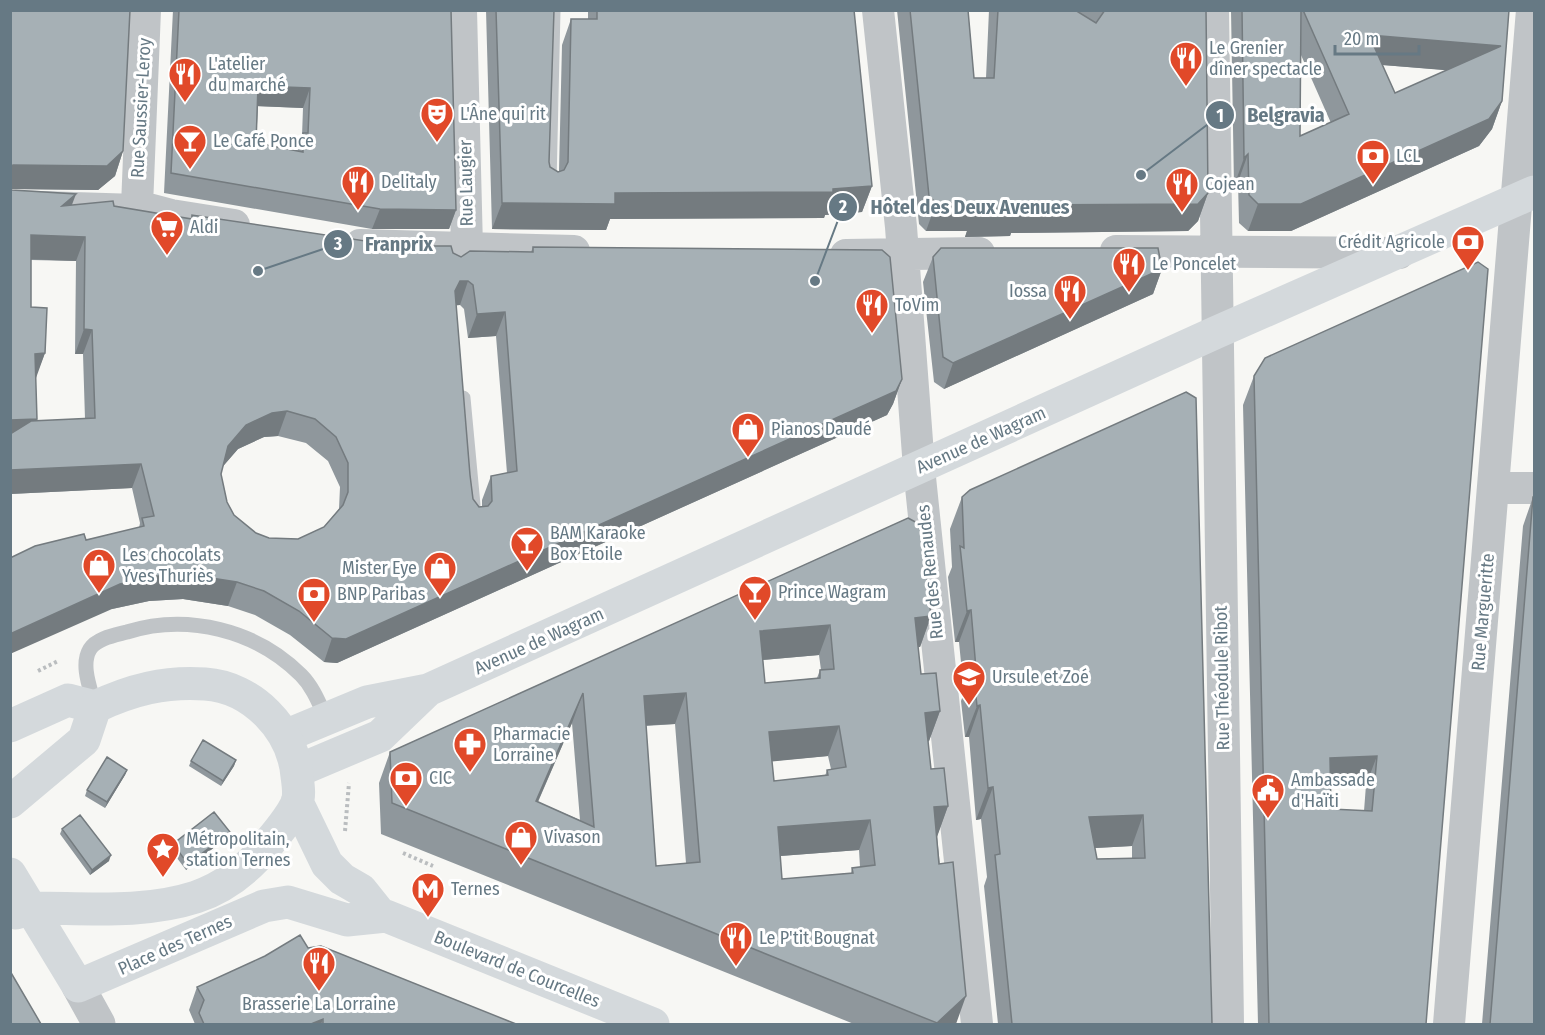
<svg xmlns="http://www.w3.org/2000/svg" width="1545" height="1035" font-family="'Fira Sans Condensed',sans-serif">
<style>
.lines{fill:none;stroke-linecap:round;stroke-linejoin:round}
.path{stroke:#babdbf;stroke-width:4;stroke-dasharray:3 3;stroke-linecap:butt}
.service{stroke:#c0c4c7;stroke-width:15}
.pedestrian{stroke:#c0c4c7;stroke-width:24}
.minor{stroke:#c0c4c7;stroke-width:32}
.tertiary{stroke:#c0c4c7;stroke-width:33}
.secondary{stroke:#d4d9dc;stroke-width:33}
.primary{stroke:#d4d9dc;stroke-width:33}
.wall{fill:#8f979c;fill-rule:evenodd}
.shaded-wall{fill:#747b7f}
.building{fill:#a6b0b5;stroke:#747b7f;stroke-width:1.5;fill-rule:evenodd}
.labels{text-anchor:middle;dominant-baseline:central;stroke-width:6;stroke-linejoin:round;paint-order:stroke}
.poi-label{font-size:18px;fill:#667984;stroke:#fff;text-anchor:start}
.street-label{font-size:18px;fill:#667984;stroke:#fff}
.leader{fill:none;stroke:#667984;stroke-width:2}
.callout-dot{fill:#667984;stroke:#fff;stroke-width:2}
.mark-label{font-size:18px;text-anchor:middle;font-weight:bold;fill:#fff}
.callout-label{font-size:20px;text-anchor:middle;font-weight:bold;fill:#667984;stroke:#fff;stroke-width:6;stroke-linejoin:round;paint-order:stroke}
</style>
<rect width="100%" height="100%" fill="#f7f7f4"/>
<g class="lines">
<!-- path -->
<path class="path" d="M38,671L58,661
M345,831L349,783
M403,853L433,866
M161,856L163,874"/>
<!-- service -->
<path class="service" d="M549,184L553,10
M463,398L473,505
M95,707C91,690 80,665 90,649C97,638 116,635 127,632C187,613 256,630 301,675C313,687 319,703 326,718"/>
<!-- pedestrian -->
<path class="pedestrian" d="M10,202L137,206"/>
<!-- minor -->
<path class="minor" d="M145,10L137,206L171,215L234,225
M461,10L467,248
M878,10L901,227L919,468L977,1024
M1213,10L1228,1024
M360,245L574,251
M1116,251L1399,253
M846,255L979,253
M1493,488H1534
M1449,1024L1532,10"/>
<!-- tertiary -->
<path class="tertiary" d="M78,986L99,1024"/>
<!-- secondary -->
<path class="secondary" d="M10,726L68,700L95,707
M285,736L367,702L428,690L1217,332L1534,192
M297,771L380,736L428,690"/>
<!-- primary -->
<path class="primary" d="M10,802L84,740L95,707C131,690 165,681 205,684C252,687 293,729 297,776C298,784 300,795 297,803C291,817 278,832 268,844C249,868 225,887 196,897C144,914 86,908 33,908L16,913
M297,802L327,864L342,879L361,890L381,915
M10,874L78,986L264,906L288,902L347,920L386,916L653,1024"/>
</g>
<!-- wall -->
<path class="wall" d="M10,10L123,151L115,176L98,190L11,189L12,190L71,205L114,206L190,219L192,215L424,250L426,246L453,253L461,257L531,252L533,247L902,379L893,404L887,415L337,663L324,662L290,635L255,615L228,606L183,599L149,601L112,609L86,540L139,528L140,523L132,488L10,494ZM31,260L76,261L75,354H83L85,419L36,421L37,419L35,378L45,353L31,307ZM456,305H460L464,309L468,338L496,336L507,473L491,476L482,500V506L479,507L473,499L470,475ZM278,436L306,443L328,461L340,487L339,509L324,527L298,539L269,538L256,533L234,515L227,502L221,474L223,466L238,449L264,437Z
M173,10H451L456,210L449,229H372L164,193ZM258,106L303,108L302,136L297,151L256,143Z
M486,10H554L549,162L550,167L558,172L559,171L562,45L571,19H588V10H854L872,186L862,212L825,215L824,218L610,219L606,230L492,229Z
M897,10H968L974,78H986L989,10H1206L1208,193L1198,221L1188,231L1011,233L1010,236L965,237L967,231H926L919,224Z
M1231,10H1509L1502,101L1492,129L1479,146L1291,231H1248L1239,223L1238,182L1234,186ZM1301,55L1331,123L1300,136ZM1382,65L1447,70L1395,93Z
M933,257L1162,269L1153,294L944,389L934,382L923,282Z
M1478,262L1426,1024H1258L1243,405L1254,376ZM1366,785L1364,811L1331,809L1330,786Z
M1186,392L1212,1024H998L984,886L987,877L981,819L976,820L969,737H965L961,701L964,693L959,642H955L948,577L952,567L950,529L962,497ZM1132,846V858L1097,859L1095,848Z
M1533,497L1534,1024H1482L1523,526Z
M908,518L931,616L920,647H918L921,674L940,711L929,741L928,742L931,769L948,806L937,836L956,1024H854L381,834L379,783L390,752ZM819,655L821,670H820L817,678L765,683L763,660ZM572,723L580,820L538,802ZM675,724L686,863L656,866L646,726ZM828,756L831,769L827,770L825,776L774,781L772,761ZM859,850L860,867L852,868L851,873L782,879L780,856Z
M236,760L234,766L221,786L189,766L191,761Z
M127,770L125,775L105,808L85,796L87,790Z
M62,829L109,861L90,875L60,834Z
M230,832L227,837L186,870L171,850L173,844Z
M308,948L516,1024H195L189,1010L197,987Z"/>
<!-- shaded-wall -->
<path class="shaded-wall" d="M1369,35L1501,46L1491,74L1359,63Z
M258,86L310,88L303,108L251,106Z
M1502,101L1492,129L1479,146L1291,231H1248L1258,204Z
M123,151L115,176L98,190L10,189V168L13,165Z
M1248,154L1238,182L1234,186L1244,158Z
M872,186L862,212L825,215L824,218L610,219L606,230L492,229L502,203L615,193L833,189Z
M1208,193L1198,221L1188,231L1011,233L1010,236L965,237L967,231H926L936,203H980Z
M76,194L67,218L62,206Z
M380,209L456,210L449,229H372Z
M31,235L85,237L76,261L23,259Z
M1162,269L1153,294L944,389L953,363Z
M460,281H468L460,305L451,306L455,291Z
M505,312L496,336L468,338L477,314Z
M84,329L92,330L83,354H75Z
M45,353L36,378H26L35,354Z
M902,379L893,404L887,415L337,663L324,662L332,638Z
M287,411L278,436L264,437L238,449L219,471L228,446L246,425L272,413Z
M37,419L28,443L10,444V420Z
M141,464L132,488L10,494V470Z
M192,575L237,582L228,606L183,599L149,601L112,609L10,654V634L120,584L158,576Z
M971,610L959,642H955L967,611Z
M931,616L920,647L904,648L915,618Z
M830,625L819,655L749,661L760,631Z
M583,693L572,723L525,831L536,801Z
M686,693L675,724L633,726L644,696Z
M980,705L969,737H965L977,706Z
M940,711L929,741L914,743L925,713Z
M839,726L828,756L758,763L769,732Z
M1377,756L1366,785L1320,786L1330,758Z
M236,760L234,766L221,786L223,781Z
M127,770L125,775L105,808L107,802Z
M993,787L981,819L976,820L988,788Z
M948,806L937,837L934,807Z
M1143,815L1132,846L1077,849L1089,817Z
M870,820L859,850L767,857L778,827Z
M230,832L227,837L186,870L188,864Z
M111,855L109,861L90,875L92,870Z
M966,996L956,1024H936L937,1023Z
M323,1019L321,1024H311Z"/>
<!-- building -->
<path class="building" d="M10,10H130L123,151L107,166L13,165L10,168Z
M179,10H451L456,210L380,209L171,173ZM258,86L310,88L308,133H303V152L256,143Z
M496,10H554L549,162L550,167L558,172L564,170L568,162L571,19H597V10H854L872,186L833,189V192L615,193V204L502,203Z
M910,10H968L974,78H994L998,10H1075L1096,23L1105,10H1206L1208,193L1198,204L1020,205V208L975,209L980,203H936L929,196Z
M1242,10H1301L1300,136L1349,114L1303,10H1509L1502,101L1489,119L1301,204H1258L1249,195L1248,154L1244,158ZM1369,35L1501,46L1395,93Z
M10,189L12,190L76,194L62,206L113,201L114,206L192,219V215L425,250L426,246H451L453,253L461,257L470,251L533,252V247L882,250L890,257L902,379L896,391L346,639L332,638L299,611L264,591L237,582L192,575L158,576L120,584L10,634V558L35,546L84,534L86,540L144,526L142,518L154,516L141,464L10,470V434L31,421L95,418L92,330L84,329L85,237L31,235V307L47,308L45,353L35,354L37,419L10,420ZM460,281H468L473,285L477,314L505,312L517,471L491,476L492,501L488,506L479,507L473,499L470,475L455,291ZM287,411L315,419L336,437L348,463V492L343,505L324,527L298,539L269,538L256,533L234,515L227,502L221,474L228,446L246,425L272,413Z
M941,248H1158L1162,269L953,363L943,357L933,257Z
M1478,262L1488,269L1426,1024H1269L1254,376L1265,358ZM1377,756L1372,811L1331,809L1330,758Z
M1186,392L1196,398L1212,1024H1012L995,855L1000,854L993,787L988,788L980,705L977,706L973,669H976L971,610L967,611L960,546L964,548L962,497L970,490ZM1143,815L1145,858L1097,859L1089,817Z
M1533,497H1534V1024H1490Z
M908,518L921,525L931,616L915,618L921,674L936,673L940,711L925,713L931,769L944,768L948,806L934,807L939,864L953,862L966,996L937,1023L392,803L390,752ZM830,625L834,669L820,670V678L765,683L760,631ZM583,693L594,827L536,801ZM686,693L700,862L656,866L644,696ZM839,726L846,767L827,770L828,775L774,781L769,732ZM870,820L875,865L852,868L853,873L782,879L778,827Z
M203,740L236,760L223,781L191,761Z
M107,757L127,770L107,802L87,790Z
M214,812L230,832L188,864L173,844Z
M80,815L111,855L92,870L62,829Z
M300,935L308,948L321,946L516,1024H323V1019L311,1024H204L199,1013L204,1000L197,987L265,956Z
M10,971L41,1024H10Z"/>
<!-- icons -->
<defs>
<symbol id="restaurant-pin" viewBox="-11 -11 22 30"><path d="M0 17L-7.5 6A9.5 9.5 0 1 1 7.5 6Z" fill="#e14929" stroke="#fff"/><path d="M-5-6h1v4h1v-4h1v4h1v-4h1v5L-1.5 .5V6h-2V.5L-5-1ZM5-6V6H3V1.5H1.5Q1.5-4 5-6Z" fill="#fff"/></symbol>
<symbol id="theatre-pin" viewBox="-11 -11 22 30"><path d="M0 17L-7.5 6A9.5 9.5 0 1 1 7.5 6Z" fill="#e14929" stroke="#fff"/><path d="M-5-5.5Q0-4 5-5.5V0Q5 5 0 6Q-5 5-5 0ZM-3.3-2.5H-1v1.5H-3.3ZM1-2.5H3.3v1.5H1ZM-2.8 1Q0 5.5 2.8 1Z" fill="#fff"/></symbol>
<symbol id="bar-pin" viewBox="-11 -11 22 30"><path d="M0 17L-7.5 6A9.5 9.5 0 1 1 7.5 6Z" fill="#e14929" stroke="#fff"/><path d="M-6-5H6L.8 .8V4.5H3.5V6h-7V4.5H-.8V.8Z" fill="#fff"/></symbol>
<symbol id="bank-pin" viewBox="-11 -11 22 30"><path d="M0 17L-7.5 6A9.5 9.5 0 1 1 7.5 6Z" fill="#e14929" stroke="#fff"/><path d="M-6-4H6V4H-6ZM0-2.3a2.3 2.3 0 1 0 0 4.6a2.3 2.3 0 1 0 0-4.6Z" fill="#fff"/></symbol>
<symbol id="supermarket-pin" viewBox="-11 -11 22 30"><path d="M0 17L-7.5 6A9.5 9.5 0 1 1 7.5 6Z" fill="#e14929" stroke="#fff"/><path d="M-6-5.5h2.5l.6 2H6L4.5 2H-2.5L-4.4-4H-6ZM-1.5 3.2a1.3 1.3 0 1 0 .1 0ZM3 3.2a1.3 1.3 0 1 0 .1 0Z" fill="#fff"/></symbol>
<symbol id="shop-pin" viewBox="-11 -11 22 30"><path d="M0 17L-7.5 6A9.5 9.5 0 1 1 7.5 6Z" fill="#e14929" stroke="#fff"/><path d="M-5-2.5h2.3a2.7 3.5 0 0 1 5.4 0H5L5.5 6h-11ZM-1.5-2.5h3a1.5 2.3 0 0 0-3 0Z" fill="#fff"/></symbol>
<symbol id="school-pin" viewBox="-11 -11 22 30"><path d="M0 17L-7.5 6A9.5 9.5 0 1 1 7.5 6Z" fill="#e14929" stroke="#fff"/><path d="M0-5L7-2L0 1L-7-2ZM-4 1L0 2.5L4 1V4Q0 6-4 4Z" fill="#fff"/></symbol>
<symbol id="pharmacy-pin" viewBox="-11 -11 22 30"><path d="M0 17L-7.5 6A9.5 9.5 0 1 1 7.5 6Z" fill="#e14929" stroke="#fff"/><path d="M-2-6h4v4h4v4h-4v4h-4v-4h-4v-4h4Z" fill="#fff"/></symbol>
<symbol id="civic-pin" viewBox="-11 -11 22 30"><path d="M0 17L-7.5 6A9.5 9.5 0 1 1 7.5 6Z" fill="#e14929" stroke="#fff"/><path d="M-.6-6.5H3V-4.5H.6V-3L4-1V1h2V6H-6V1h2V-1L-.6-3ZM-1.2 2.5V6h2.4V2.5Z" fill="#fff"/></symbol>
<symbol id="sight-pin" viewBox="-11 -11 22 30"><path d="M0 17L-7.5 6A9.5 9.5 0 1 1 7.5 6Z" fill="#e14929" stroke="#fff"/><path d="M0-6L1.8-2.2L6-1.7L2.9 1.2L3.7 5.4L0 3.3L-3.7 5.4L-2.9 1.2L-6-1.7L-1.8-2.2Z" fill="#fff"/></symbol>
<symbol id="metro-pin" viewBox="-11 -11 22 30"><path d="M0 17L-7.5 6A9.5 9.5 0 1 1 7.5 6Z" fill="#e14929" stroke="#fff"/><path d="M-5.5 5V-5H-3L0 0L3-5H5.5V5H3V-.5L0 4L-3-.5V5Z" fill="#fff"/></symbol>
</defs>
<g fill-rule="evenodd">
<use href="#restaurant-pin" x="1167" y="39" width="38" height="52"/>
<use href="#restaurant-pin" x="166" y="55" width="38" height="52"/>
<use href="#theatre-pin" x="418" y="95" width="38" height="52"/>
<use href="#bar-pin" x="171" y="122" width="38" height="52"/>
<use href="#bank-pin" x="1354" y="137" width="38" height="52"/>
<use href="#restaurant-pin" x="339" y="163" width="38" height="52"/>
<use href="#restaurant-pin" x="1163" y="165" width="38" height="52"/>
<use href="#supermarket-pin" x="148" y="208" width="38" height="52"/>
<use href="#bank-pin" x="1449" y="223" width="38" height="52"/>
<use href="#restaurant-pin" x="1110" y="245" width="38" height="52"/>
<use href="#restaurant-pin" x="1051" y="272" width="38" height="52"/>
<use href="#restaurant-pin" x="853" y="286" width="38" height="52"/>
<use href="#shop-pin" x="729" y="410" width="38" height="52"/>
<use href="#bar-pin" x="508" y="524" width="38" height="52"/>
<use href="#shop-pin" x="80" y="546" width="38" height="52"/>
<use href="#shop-pin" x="421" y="549" width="38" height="52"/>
<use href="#bar-pin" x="736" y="573" width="38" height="52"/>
<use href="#bank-pin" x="295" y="575" width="38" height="52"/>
<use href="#school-pin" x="950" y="658" width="38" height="52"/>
<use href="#pharmacy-pin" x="451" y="725" width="38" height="52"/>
<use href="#bank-pin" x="387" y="759" width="38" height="52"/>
<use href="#civic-pin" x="1249" y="771" width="38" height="52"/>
<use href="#shop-pin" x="502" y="818" width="38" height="52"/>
<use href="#sight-pin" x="144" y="830" width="38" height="52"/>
<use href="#metro-pin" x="409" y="870" width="38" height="52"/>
<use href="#restaurant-pin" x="717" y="919" width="38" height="52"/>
<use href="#restaurant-pin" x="300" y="944" width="38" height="52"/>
</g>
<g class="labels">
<!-- poi labels -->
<g class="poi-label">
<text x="1209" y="48">Le Grenier<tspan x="1209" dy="21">dîner spectacle</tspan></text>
<text x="208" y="64">L'atelier<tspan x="208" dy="21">du marché</tspan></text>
<text x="460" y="114">L'Âne qui rit</text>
<text x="213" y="141">Le Café Ponce</text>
<text x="1396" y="156">LCL</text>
<text x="381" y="182">Delitaly</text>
<text x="1205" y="184">Cojean</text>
<text x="190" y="227">Aldi</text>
<text x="1445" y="242" text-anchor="end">Crédit Agricole</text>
<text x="1152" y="264">Le Poncelet</text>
<text x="1047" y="291" text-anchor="end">Iossa</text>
<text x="895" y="305">ToVim</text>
<text x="771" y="429">Pianos Daudé</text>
<text x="550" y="533">BAM Karaoke<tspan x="550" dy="21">Box Etoile</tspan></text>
<text x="122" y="555">Les chocolats<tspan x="122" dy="21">Yves Thuriès</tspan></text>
<text x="417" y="568" text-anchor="end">Mister Eye</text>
<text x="778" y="592">Prince Wagram</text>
<text x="337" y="594">BNP Paribas</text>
<text x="992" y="677">Ursule et Zoé</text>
<text x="493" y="734">Pharmacie<tspan x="493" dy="21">Lorraine</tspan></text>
<text x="429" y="778">CIC</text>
<text x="1291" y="780">Ambassade<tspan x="1291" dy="21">d'Haïti</tspan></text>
<text x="544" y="837">Vivason</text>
<text x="186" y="839">Métropolitain,<tspan x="186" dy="21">station Ternes</tspan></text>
<text x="451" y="889">Ternes</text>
<text x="759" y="938">Le P'tit Bougnat</text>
<text x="319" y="1004" text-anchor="middle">Brasserie La Lorraine</text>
</g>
<!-- street labels -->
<g class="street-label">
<text transform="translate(141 108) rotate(-87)">Rue Saussier-Leroy</text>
<text transform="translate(466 183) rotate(-91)">Rue Laugier</text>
<text transform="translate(981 440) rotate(-24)">Avenue de Wagram</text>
<text transform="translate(930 572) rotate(-96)">Rue des Renaudes</text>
<text transform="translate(1483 612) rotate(-85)">Rue Margueritte</text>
<text transform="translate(539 641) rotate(-24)">Avenue de Wagram</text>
<text transform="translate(1222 678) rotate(-91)">Rue Théodule Ribot</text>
<text transform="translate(175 945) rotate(-24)">Place des Ternes</text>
<text transform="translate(517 969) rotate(22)">Boulevard de Courcelles</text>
</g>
</g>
<!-- callouts -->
<path class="leader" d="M1141 175L1220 115M815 281L843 207M258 271L338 244"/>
<g class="callout-dot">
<circle cx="1141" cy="175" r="6"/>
<circle cx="815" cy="281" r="6"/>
<circle cx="258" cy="271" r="6"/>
<circle cx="1220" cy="115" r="15"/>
<circle cx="843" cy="207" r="15"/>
<circle cx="338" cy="244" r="15"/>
</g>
<g class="mark-label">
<text x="1220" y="122">1</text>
<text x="843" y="213">2</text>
<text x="338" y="250">3</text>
</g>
<g class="callout-label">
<text x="1286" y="122">Belgravia</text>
<text x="970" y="214">Hôtel des Deux Avenues</text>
<text x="399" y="251">Franprix</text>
</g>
<!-- border -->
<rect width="1545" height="1035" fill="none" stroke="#667984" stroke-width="24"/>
<!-- scale -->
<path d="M1335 45v9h84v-9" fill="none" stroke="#667984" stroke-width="3"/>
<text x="1344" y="45" font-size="18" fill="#667984" stroke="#ffffff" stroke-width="4.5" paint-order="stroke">20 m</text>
</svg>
